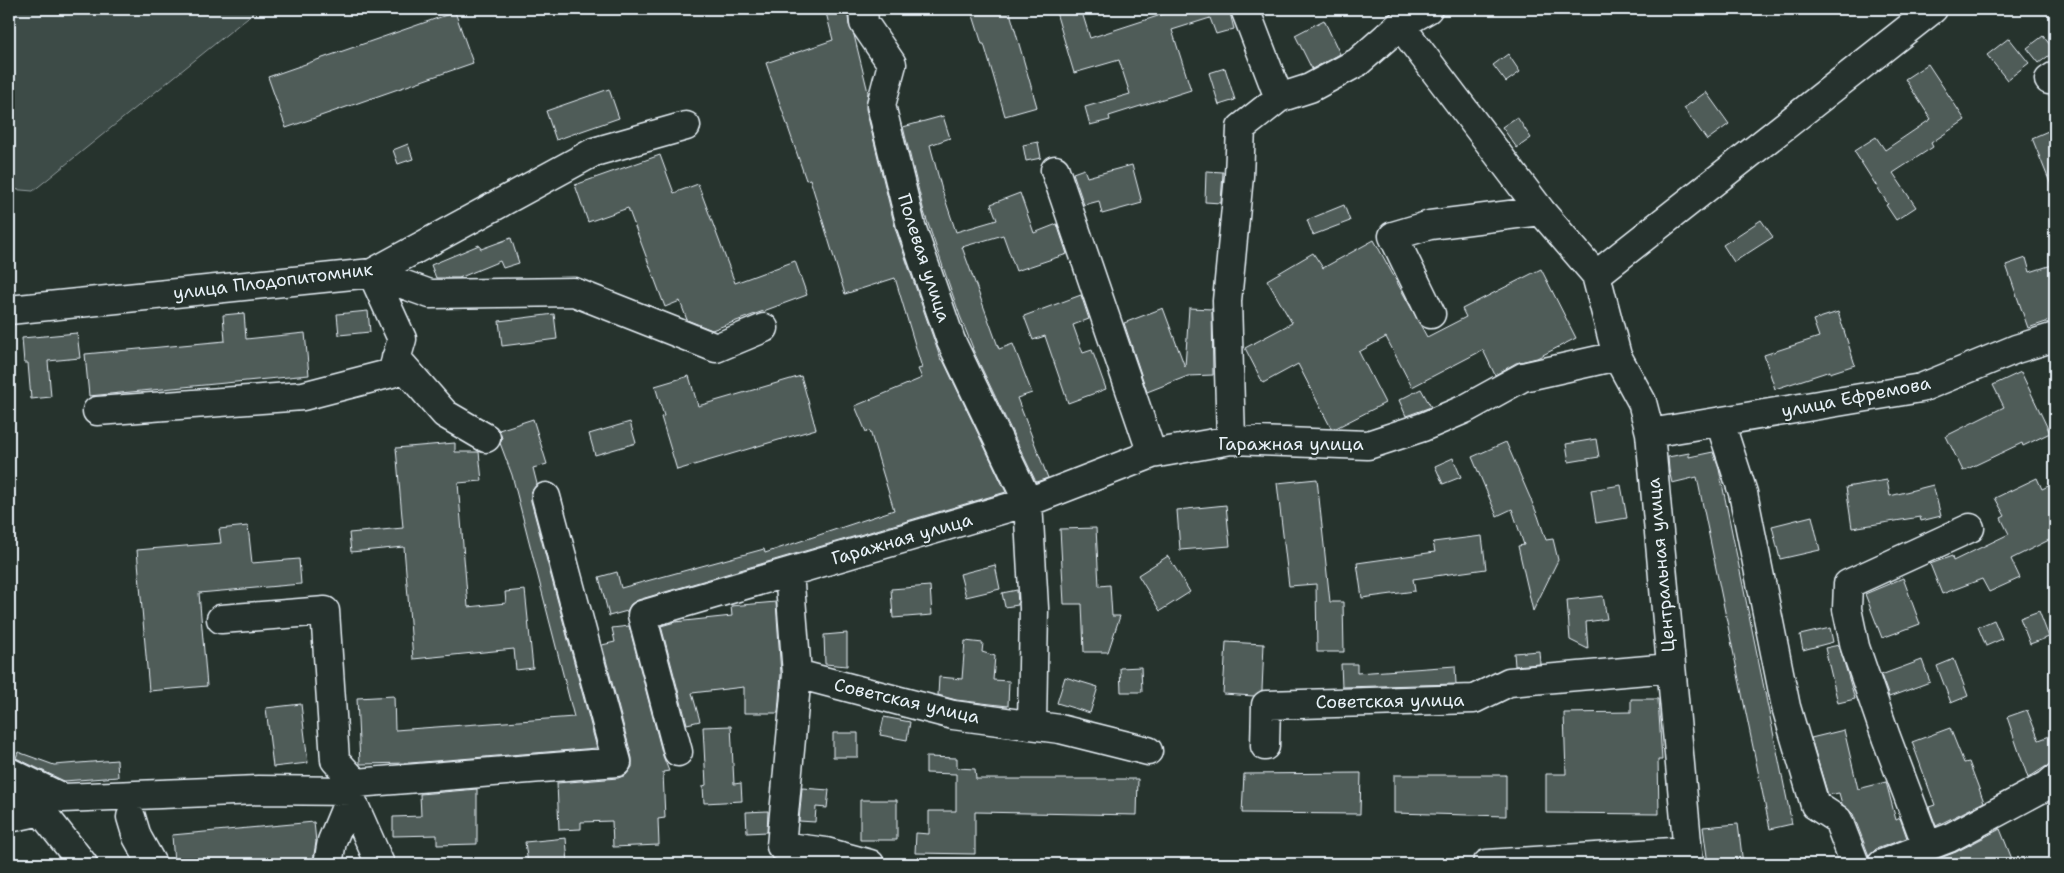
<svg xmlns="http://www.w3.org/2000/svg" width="2064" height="873" font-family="'Shantell Sans',sans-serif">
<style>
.green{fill:#3e4b47;stroke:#939ea0}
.building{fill:#505c59;stroke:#e8f1f8}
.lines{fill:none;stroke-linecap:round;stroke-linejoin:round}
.minor-casing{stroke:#e8f1f8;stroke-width:31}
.minor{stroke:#26332d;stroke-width:28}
.labels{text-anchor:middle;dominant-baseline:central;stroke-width:4;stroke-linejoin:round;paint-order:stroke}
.street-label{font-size:18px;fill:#e8f1f8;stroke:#26332d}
</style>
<rect width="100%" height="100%" fill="#26332d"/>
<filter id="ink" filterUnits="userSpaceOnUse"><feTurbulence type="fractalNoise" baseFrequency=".02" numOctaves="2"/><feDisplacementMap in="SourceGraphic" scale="10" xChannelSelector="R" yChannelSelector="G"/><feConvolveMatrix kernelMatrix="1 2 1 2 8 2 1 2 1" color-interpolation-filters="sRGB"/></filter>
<g filter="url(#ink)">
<!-- green -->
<path class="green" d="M9,9H258L33,191L9,189Z"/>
<!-- building -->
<path class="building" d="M825,9H847L849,25L854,35L868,92L866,109L896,231L941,360H943L1006,492L638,600L631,604L627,611L609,616L599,577L617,572L621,588L764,549L765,553L894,510L870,431L866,432L855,406L922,378L918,369L922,368L895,278L845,294L810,179L806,180L766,63L833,40Z
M971,9H1009L1037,107L1005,116L984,44H982Z
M1055,9H1081L1090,38L1164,14L1163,9H1229L1234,29L1216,34L1210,18L1172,30L1191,90L1109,116L1110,120L1090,125L1085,107L1130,94L1119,60L1074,73Z
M455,12L473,63L286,128L268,77Z
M1324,20L1340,54L1312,69L1295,35Z
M2043,36L2055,51L2039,63L2027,48Z
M2009,38L2029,63L2007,80L1987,55Z
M1508,54L1520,72L1506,82L1493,65Z
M1928,64L1965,120L1931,143L1933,147L1893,173L1916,207L1896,220L1886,205L1888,204L1854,151L1876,137L1885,150L1931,119L1905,79Z
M1225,68L1235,100L1219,105L1209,73Z
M609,89L619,118L556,140L546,111Z
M1706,92L1729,124L1707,140L1684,108Z
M943,116L950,138L930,145L942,190L956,232L997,220L991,204L1020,193L1034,233L1057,224L1067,254L1016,271L1003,235L962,247L999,349L1013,344L1032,393L1017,398L1048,478L1036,482L972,348H973L960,316L924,212L903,127Z
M1517,117L1531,138L1517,148L1502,127Z
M2055,128V195L2032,138Z
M1038,142L1041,158L1026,161L1023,145Z
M408,144L413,159L398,164L393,150Z
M660,155L674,193L698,184L735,283L795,261L807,295L712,330L687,320L680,301L665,307L628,208L588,222L575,185Z
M1132,165L1142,203L1102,214L1099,201L1084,205L1073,173L1084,169L1087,177Z
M1206,171L1223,172L1221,203L1205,202Z
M1344,205L1350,221L1313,235L1307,220Z
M1761,220L1773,237L1734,262L1723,245Z
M511,238L519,263L503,268L500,261L459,278H436L431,265L479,245L481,249Z
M1374,240L1427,337L1466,317L1462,309L1541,269L1576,338L1537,358L1516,363L1495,375L1483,350L1412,387L1386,337L1359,352L1385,403L1336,428H1331L1298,364L1263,383L1245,348L1292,323L1267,280L1313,253L1323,268Z
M2026,258L2030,272L2055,264V319L2028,328L2006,265Z
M1081,295L1089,319L1073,325L1083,353L1092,350L1106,389L1068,403L1045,336L1033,340L1024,316Z
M1163,308L1185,367L1189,308L1212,309L1213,375L1188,376L1147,392L1124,323Z
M368,311L370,332L339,335L337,314Z
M1838,312L1855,365L1830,373V371L1775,389L1764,355L1819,337L1813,320Z
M244,313L246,339L305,333L309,375L89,396L85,354L225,341L223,315Z
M554,314L557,339L502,346L499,321Z
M77,333L80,358L48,361L51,397L31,399L28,363H24L22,338Z
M2021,372L2050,433L2023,446L2022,443L1963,471L1946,436L2004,407L1993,385Z
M689,376L698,406L801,376L816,429L677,470L661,417L664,416L655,386Z
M1421,389L1431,407L1406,416L1399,400Z
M533,419L547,464L533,468L537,484L531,492V501L597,748L410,763L360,764L357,698L394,696L395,730L574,717L512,475L500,443L502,438L499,430Z
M630,422L636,443L595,455L589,434Z
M1596,439L1599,457L1569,462L1566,444Z
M1506,442L1538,516L1546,540L1553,539L1558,560L1533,611L1518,546L1524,545L1512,509L1497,516L1472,457Z
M455,443V452H479L482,481L458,483L468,607L506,603L505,592L525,590L533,668L516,670L514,649L413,659L404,547L351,552L349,533L403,528L396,448Z
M1713,452L1719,469L1792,824L1770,829L1697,477L1672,483L1669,470L1668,457L1689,453V457Z
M1453,458L1461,477L1443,484L1435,466Z
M2037,478L2042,489L2055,483V537L2011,559L2020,578L1989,592L1982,579L1942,594L1930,564L1952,556L1953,561L2009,534L2001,518L2005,516L1995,498Z
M1317,479L1330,602H1343L1344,652H1317L1316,584L1289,586L1277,483Z
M1887,480L1890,496L1933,485L1941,516L1921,521L1920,517L1852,528L1846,487Z
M1621,485L1627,518L1596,523L1591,490Z
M1226,505L1230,546L1180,550L1177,510Z
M1812,516L1820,550L1780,559L1772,526Z
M248,526L252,563L299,559L301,584L199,593L207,686L149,691L137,550L221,543L219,529Z
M1096,528L1099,586L1110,585L1112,616H1120L1108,652H1084L1082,604H1064L1060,529Z
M1482,536L1486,569L1413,579L1415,591L1362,598L1357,563L1435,552L1433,542Z
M1168,556L1190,592L1160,611L1138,575Z
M995,565L1000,589L966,597L960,574Z
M1903,578L1920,624L1882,638L1865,594Z
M930,586L932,615L893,618L891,589Z
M1017,590L1018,605L1005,607L1002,593Z
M1603,596L1607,619L1586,622L1588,649L1570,640L1567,600Z
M776,602L781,674L778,713H744V687L692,693L700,721L687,724L661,626L675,622L732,616L731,606Z
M2039,611L2049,637L2030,644L2020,618Z
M1994,620L2002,639L1986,646L1978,627Z
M629,626L663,756L669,771L663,772L665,818L658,819L659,845L613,847L612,821L581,822V829L559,830L557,783L618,778L626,775L632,767V758L602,645L615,642L612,628Z
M1830,628L1833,642L1803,650L1800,635Z
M847,633V666L825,664L824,635Z
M965,641L983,643L982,652L995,656L993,680L1009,681L1008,706L956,700L938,695L939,677L962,679Z
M1226,642L1264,644L1262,690L1254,696L1223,694Z
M1839,645L1855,699L1838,703L1825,648Z
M1539,651L1540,664L1515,666L1514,653Z
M1954,659L1968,696L1951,703L1937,666Z
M1922,660L1930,682L1889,697L1881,675Z
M1341,664H1357V673L1455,666L1456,684L1342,687Z
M1141,667L1142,692H1121L1120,668Z
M1065,677L1098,687L1090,713L1057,703Z
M1631,699H1658L1662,760H1658L1659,814L1546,813V774H1566L1564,713L1631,712Z
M301,704L308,763L273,767L266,708Z
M2027,710L2039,740L2055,734V764L2045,767L2028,778L2007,717Z
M884,717L910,722L907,740L880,735Z
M731,726L734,784L741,783L742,801L704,803L703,786L706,785L703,727Z
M1950,728L1964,763L1969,762L1984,802L1936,826L1929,807L1935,805L1912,742Z
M1844,730L1858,789L1886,782L1896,820L1900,818L1907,838L1876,849L1869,856L1853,814L1842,804L1839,793L1828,795L1811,738Z
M833,733H858V757H833Z
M18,752L54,765L117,760L118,777L64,781L16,758Z
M926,757L957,758V768L975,769L976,779H1138L1137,815L975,812V854L915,853L916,833L929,834V811H956V774L926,773Z
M1361,773L1360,814L1242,813L1244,774Z
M1394,775H1506V816L1394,813Z
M802,788L829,790L827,808L816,807L815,822L799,821Z
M477,789V844L437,845V835L393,836V817L421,816L420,794Z
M860,800H897V840H860Z
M768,811L767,832L747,833L746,812Z
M314,822L316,842L313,861L270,864H174L172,835Z
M1738,824L1743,864H1708L1703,827Z
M2000,829L2014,864H1925L1956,852Z
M566,838L568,864H528L525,842Z"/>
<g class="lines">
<defs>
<path id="minor" d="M863,9L864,23L892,64L881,105L911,226L951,341L1028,502L1034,608L1032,725
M1400,25L1541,211L1596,275L1617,356L1642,402L1650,433L1689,864
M2049,80L2055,76
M1279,98L1310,88L1358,62L1400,25L1428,9
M1055,170L1152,454
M1596,275L1933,9
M9,310L372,273L594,152L686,126
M1431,314L1393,236L1430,225L1541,211
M396,358L445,414L486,438
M97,411L303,396L392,373L402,339L372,273L430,294L574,292L716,348L764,328
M1720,422L1743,493L1786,707L1815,805L1838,820L1855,864
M1650,433L1921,388L2016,349L2055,337
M1231,440L1227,301L1239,176L1241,128L1279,98L1245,9
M789,572L797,674L953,715L1060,729L1148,751
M221,619L325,611L335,760L356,783
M797,674L781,846L826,852L870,864
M1265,746L1266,705L1474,699L1509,682L1670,668
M678,752L642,615L1028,502L1152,454L1231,440L1368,445L1423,427L1465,409L1523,377L1617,356
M9,772L63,798L258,790L352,791
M9,791L41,811L83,864
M350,796L380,864
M131,817L137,837L152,864
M9,818L41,811
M1927,846L1886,737L1855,647L1847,609L1848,584L1970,528
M328,864L332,841L356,783L617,762L546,497
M1487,864L1687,851
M1882,864L1949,838L2048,785L2055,779"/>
</defs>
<!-- minor casing -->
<use href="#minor" class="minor-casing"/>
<!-- minor -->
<use href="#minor" class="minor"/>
</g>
</g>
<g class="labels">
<!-- street labels -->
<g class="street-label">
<text transform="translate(924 258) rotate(72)">Полевая улица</text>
<text transform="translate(273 281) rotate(-7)">улица Плодопитомник</text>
<text transform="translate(1856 397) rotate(-11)">улица Ефремова</text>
<text x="1291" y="444">Гаражная улица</text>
<text transform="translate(902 539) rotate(-16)">Гаражная улица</text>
<text transform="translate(1661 565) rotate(-95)">Центральная улица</text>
<text transform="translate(907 701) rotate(13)">Советская улица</text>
<text transform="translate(1390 701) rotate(-1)">Советская улица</text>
</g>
</g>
<!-- margin -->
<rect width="2064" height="873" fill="none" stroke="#26332d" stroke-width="30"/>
<rect x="15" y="15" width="2034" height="843" fill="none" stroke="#e8f1f8" stroke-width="2" filter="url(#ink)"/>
</svg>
